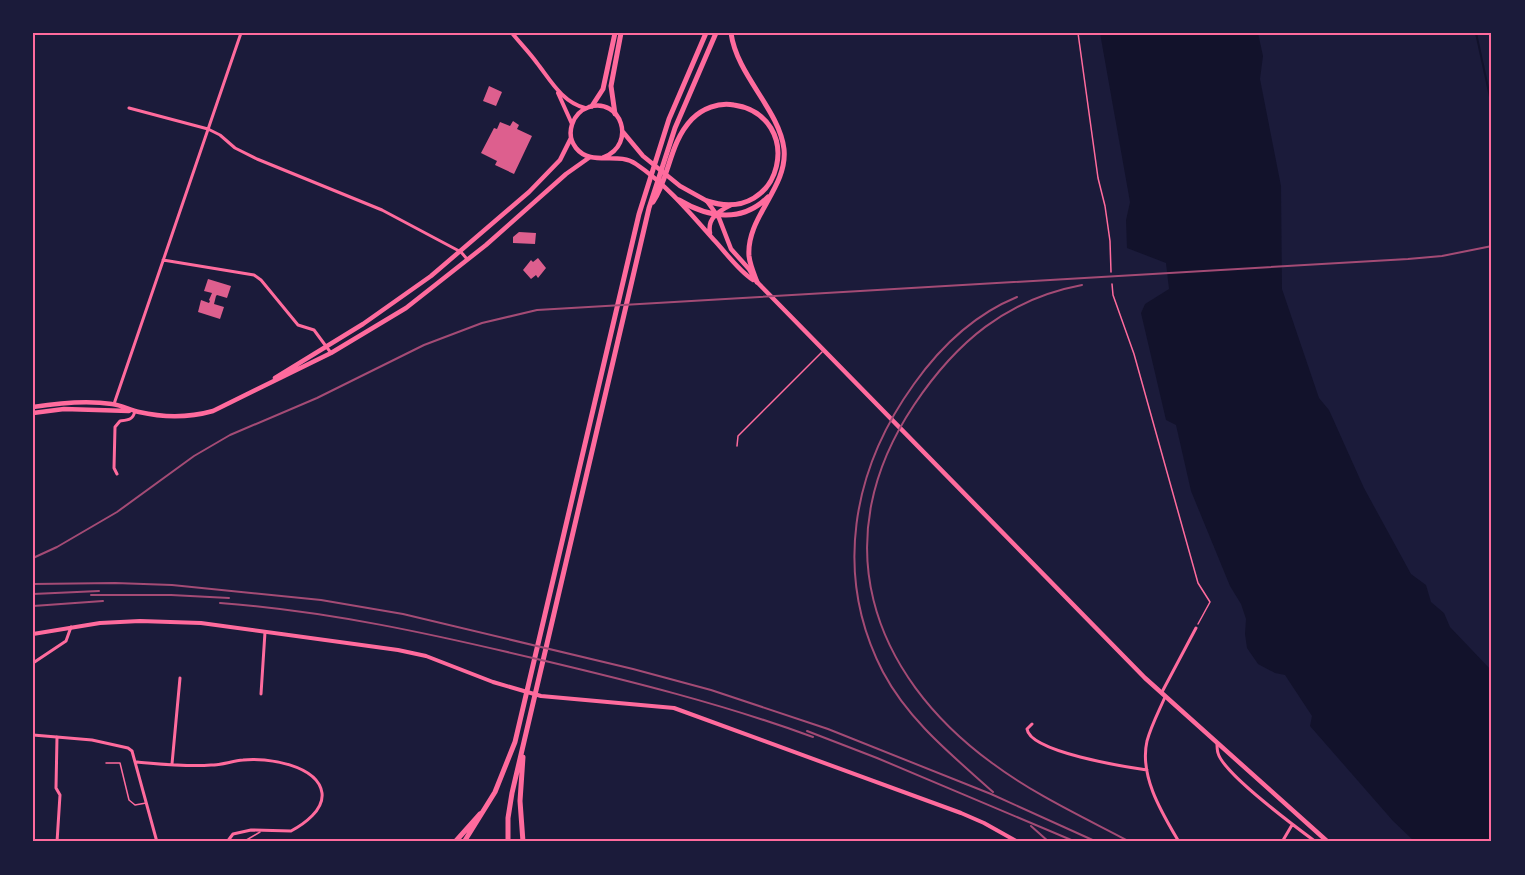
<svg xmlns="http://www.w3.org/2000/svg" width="1525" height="875" font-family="'Space Grotesk',sans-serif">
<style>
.water{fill:#12122b}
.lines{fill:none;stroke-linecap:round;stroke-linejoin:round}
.stream{stroke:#12122b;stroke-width:2}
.building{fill:#dd5f8e}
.path{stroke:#ff6b9d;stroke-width:1.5}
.service{stroke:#ff6b9d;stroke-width:1.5}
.minor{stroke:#ff6b9d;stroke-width:3}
.tertiary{stroke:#ff6b9d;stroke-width:4}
.secondary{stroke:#ff6b9d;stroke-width:4.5}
.trunk{stroke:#ff6b9d;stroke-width:5}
.motorway{stroke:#ff6b9d;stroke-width:5}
.rail{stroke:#a44b75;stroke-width:2}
.neatline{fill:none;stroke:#ff6b9d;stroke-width:2}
</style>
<rect width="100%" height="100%" fill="#1b1b3a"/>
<!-- water -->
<path class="water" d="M1100,33H1258L1263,56L1260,79L1281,186L1282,289L1319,398L1329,410L1364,488L1411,574L1426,585L1431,602L1444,613L1450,627L1492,671V842H1415L1393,821L1310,726L1312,716L1285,675L1275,673L1258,664L1247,648L1245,634L1246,619L1241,604L1230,586L1191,491L1176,425L1166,420L1141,313L1145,304L1169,289L1166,263L1127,248L1126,220L1130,202Z"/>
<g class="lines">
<!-- stream -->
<path class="stream" d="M1476,33L1492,106"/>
</g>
<!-- building -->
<path class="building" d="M489,86L502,92L496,106L483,101Z
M513,121L519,125L517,129L532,136L514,174L495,165L497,161L481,153L494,128L497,129L500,122L510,126Z
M519,232L536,233L535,244L513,243V237Z
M538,258L546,268L538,278L536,275L531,279L523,270L531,260L533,262Z
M208,279L231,286L227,298L217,295L216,296L214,304L224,307L220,319L198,312L201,300L209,303L210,301L209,300L212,293L204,291Z"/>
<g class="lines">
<!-- path -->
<path class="path" d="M1078,33L1098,178L1105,206L1110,241L1111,272
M1112,284L1113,295L1134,354L1198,583L1210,602L1198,624"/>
<!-- service -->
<path class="service" d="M737,446L738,436L822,352
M106,763H120L129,800L135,805L146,803
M243,842L260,832"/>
<!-- minor -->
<path class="minor" d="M129,108L208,129L220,135L235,148L257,159L382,210L461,252L467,259
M163,260L254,275L261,280L298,325L314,330L331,353
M114,404L241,33
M117,474L114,468L115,427L120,421C128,420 133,420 135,411
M33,663L66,641L71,627
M1162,692L1196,628
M261,694L265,632
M1165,697C1159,711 1151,726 1147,741C1139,776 1162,813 1179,842
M1032,724L1027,729C1030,752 1126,767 1147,770
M33,735L92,740L128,748L132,751L157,842
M57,737L56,788L60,795L57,842
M1217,743C1217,746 1217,750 1218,753C1223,773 1297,828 1316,842
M137,762C161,764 187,767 211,765C222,765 232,761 243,760C266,757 318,765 322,793C324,810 304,824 291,831L251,830L233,834L227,842
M172,764L180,678
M1282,842L1292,825"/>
<!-- tertiary -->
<path class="tertiary" d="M512,33C520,43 529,52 537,63C551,81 562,102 585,108
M558,93L572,124
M33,634L100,623L140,621L201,623L398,650L426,656L493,682L541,696L674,708L961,813L984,823L1018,842"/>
<!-- secondary -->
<path class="secondary" d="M623,132L643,156L680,186L707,201L719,218L731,249L749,269L757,282L1145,678L1328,842
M604,157C637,144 621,97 589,107C572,113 565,134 576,148C591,167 618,151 636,164C667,185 690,213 715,241C727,254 738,270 753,280
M710,233C707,218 719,211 731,205
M275,378L363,324L431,276L529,192L560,160L571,138
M33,407C58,403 87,400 112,404C121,405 130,410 139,412C165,418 188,418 213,411L331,353L406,308L486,245L566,174L590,157
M33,413L64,409L129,411"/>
<!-- trunk -->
<path class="trunk" d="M731,33C737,76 779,109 784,149C788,188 746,217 749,256C750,265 754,274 757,282
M592,106L603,89L615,33
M679,200C709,218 742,223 768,197"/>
<!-- motorway -->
<path class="motorway" d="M615,114L611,86L621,33
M653,202C670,176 669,143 692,119C702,109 718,102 734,105C806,116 784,226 707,201
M455,842L480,814
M464,842L495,792L515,742L639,214L669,119L706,33
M508,842V818L512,793L649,208L675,128L716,33
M523,842L520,801L523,757"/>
<!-- rail -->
<path class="rail" d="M1082,285C1007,299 956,342 914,405C825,538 869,673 992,763C1035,795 1083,817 1130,842
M33,558L57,547L117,512L194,456L230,435L317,398L424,345L482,323L537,310L1408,259L1442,256L1492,246
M33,584L115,583L172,585L321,600L403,614L633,669L711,690L828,729L991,794L1097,842
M33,594L99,591
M91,595H171L229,598
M220,603C328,611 432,634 537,659C630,681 723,704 813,737
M33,606L103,601
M807,731L877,758L1076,842
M993,792C952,755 909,721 883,672C833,575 852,470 914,384C941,346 973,315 1017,297
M1031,826L1049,842"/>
</g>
<!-- border -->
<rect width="1525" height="875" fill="none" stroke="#1b1b3a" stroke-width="69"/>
<rect x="34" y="34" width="1456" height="806" class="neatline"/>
</svg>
